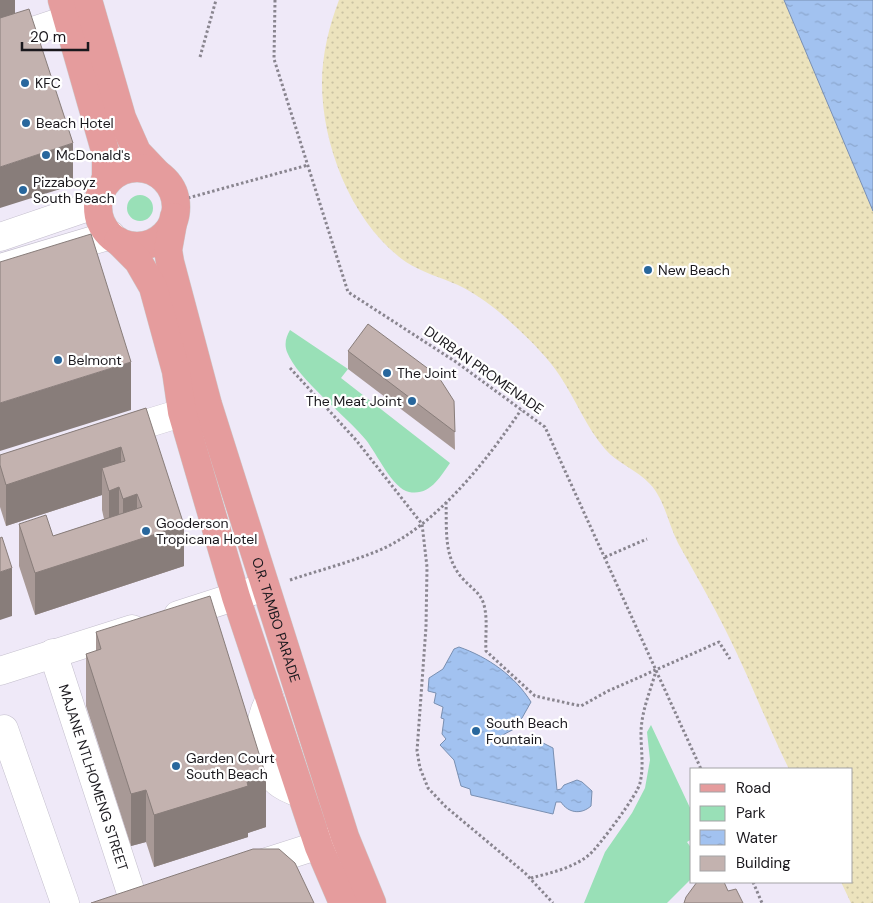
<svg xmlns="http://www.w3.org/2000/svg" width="873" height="903" font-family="'DM Sans',sans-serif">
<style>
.green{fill:#99e0b7}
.sand{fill:url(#sand-dots)}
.water{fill:url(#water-ripples);stroke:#798fb1}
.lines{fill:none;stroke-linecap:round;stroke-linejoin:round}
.minor-casing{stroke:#c3becc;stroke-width:29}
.major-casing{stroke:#cdcccd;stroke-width:29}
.path{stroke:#89858f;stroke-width:3;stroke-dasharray:2.5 2.5;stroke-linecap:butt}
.minor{stroke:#fff;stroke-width:28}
.major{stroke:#e59c9d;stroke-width:28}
.wall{fill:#a89996}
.shaded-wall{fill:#887d7a}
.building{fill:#c3b2af;stroke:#887d7a}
.poi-dot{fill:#28679d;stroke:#fff;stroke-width:2}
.labels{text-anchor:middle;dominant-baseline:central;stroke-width:4.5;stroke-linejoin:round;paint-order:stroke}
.poi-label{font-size:14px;fill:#1a181d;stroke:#fff;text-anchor:start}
.street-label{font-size:14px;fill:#1a181d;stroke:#fff}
</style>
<defs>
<pattern id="sand-dots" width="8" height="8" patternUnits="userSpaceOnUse" patternTransform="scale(1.25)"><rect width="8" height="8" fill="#ece3bd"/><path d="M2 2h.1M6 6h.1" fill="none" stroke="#cac2a2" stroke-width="1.8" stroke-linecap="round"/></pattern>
<pattern id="water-ripples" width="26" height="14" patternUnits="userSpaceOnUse" patternTransform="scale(1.25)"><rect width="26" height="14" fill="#a2c2f0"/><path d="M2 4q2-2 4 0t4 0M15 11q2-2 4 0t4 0" fill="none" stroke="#8ba6cd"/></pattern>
</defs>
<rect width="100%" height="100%" fill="#efe9f8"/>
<!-- green -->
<path class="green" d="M127 208a13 13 0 1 1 26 0a13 13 0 1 1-26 0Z
M290,330L348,369L341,378L450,463C440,477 430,496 409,492C393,489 377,454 366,440C346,415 298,380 287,352C284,344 286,337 290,330Z
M651,725L692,812V839L687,842L692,849V878L667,903H584L605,852L632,813L645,788L650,760L647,732Z"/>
<!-- sand -->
<path class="sand" d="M339,0H784L873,211V903H851L841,882H852V769H789C767,725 750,679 728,635C713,604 695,574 678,543C668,524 665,500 650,484C637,470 617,463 605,449C586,427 576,400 560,376C548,358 532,342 516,327C499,311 479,295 458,285C442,278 421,272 406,262C353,225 322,147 322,83C322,55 329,26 339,0Z"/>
<!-- water -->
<path class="water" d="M784,0H873V211Z
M459,647C488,657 515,676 531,702L522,718L517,722L516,728L497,738L500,747L519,739L528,742L535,739L553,748L557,790L561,789L564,785L577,780L582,782L592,791L591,806C581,815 568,813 561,802H556L553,814L471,795L470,789L461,786L454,760L440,745L446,739L442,734L444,719L441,718L443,707L434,703L436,693L428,691L429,678L443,669L454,649Z"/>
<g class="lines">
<defs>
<g id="minor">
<path d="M0,42L90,12"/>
<path d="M0,237L97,204"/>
<path d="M0,268L111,235"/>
<path d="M116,433L204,406"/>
<path d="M178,615L265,587"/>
<path id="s1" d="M53,653L134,902"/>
<path d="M0,671L132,629"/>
<path d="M270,699C257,722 256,755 274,778C280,786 292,790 301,794"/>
<path d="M4,729L65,903"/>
<path d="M251,867L341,838"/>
</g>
<g id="major">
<path d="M62,0L106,154V177L102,189"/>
<path d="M88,0L122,118L137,152L157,173"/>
<circle cx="137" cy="207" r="39"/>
<path id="s2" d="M174,217L168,250L170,262L208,405L345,837L372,903"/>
<path d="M118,241L138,261L153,287L176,371L182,412L236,597L319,847L343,903"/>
</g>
</defs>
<!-- minor casing -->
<use href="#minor" class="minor-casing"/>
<!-- major casing -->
<use href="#major" class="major-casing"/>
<!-- path -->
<path class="path" d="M275,0L274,59L348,292L456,362L545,427L701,769
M200,57L216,0
M188,198L308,165
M290,368L356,440L422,524L427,567L426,627L417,751L420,768L428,788L446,807L525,873L553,903
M446,502C447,530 443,557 463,579C471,588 481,593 484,605C488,620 485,636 486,651L535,696L581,706L608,691L719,642L730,659
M605,557L647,539
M290,580C320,570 351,562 380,550C437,525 487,460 521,410
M531,878C550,873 574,868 590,854C599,846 638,794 640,783C644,766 641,751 641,734C641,712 650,692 656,671
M753,882L762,903"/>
<!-- minor -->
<use href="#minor" class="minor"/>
<!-- major -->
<use href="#major" class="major"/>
</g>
<!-- wall -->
<path class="wall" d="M348,351L454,401L455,450L348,369Z
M146,408L184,566L35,615L19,566V524L53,536L104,519L102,510V495L6,526L0,507V455Z
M96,632L266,827L248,833V837L154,867L146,842L131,846L86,706V654L96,651Z"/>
<!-- shaded-wall -->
<path class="shaded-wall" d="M0,0H15V24L0,29Z
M73,143V185L0,208V167Z
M131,362V410L0,451V403Z
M121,447V489L119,487V529L109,533V491L102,468V495L6,526V485Z
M137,494V536L123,540V499Z
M184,525V566L35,615V573Z
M12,568V616L0,620V572Z
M266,776V827L248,833V837L154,867V815L247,782Z
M146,790V842L131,846V794Z"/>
<!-- building -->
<path class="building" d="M29,9L73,143L0,167V18Z
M91,234L131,362L0,403V262Z
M368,324L438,376L454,401L455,432L348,351Z
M146,408L184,525L35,573L19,524L46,515L53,536L142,507L137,494L123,499L119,487L109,491L102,468L125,461L121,447L6,485L0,465V455Z
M2,537L12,568L0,572V538Z
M210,596L266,776L247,782L248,786L154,815L146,790L131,794L86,654L101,649L96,632Z
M253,849H279L295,863L314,903H91Z
M697,882H724L728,891L736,889L743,903H684L686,897Z"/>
<!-- markers -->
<g class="poi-dot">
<circle cx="25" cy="83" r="5"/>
<circle cx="26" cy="123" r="5"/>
<circle cx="46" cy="155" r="5"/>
<circle cx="23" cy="190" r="5"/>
<circle cx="648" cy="270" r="5"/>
<circle cx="58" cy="360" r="5"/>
<circle cx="387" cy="373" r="5"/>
<circle cx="412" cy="401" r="5"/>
<circle cx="146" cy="531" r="5"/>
<circle cx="476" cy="731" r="5"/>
<circle cx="176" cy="766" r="5"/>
</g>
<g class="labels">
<!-- poi labels -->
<g class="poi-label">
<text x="35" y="83">KFC</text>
<text x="36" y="123">Beach Hotel</text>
<text x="56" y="155">McDonald's</text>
<text x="33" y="182">Pizzaboyz<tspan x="33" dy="16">South Beach</tspan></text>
<text x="658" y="270">New Beach</text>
<text x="68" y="360">Belmont</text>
<text x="397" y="373">The Joint</text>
<text x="402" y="401" text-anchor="end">The Meat Joint</text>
<text x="156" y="523">Gooderson<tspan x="156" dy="16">Tropicana Hotel</tspan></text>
<text x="486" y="723">South Beach<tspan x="486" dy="16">Fountain</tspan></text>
<text x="186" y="758">Garden Court<tspan x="186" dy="16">South Beach</tspan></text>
</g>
<!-- street labels -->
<g class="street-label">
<text transform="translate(484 370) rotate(35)">DURBAN PROMENADE</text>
<text stroke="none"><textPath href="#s2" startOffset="419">O.R. TAMBO PARADE</textPath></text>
<text stroke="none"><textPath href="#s1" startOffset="131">MAJANE NTLHOMENG STREET</textPath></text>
</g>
</g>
<!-- legend -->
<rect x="690" y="768" width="162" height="115" fill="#ffffff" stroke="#a3a3a5"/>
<rect x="700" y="784" width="25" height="8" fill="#e59c9d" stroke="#a3a3a5"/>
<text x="736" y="793" font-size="15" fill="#1a181d">Road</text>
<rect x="700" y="806" width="25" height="15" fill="#99e0b7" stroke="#a3a3a5"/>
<text x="736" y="818" font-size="15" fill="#1a181d">Park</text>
<rect x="700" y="830" width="25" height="15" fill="url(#water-ripples)" stroke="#a3a3a5"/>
<text x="736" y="843" font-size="15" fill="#1a181d">Water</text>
<rect x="700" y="856" width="25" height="15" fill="#c3b2af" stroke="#a3a3a5"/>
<text x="736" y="868" font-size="15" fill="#1a181d">Building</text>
<!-- scale -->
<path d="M22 42v8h66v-8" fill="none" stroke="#1a181d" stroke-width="2.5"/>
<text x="30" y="42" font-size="15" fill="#1a181d" stroke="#ffffff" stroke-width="4" paint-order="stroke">20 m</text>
</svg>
